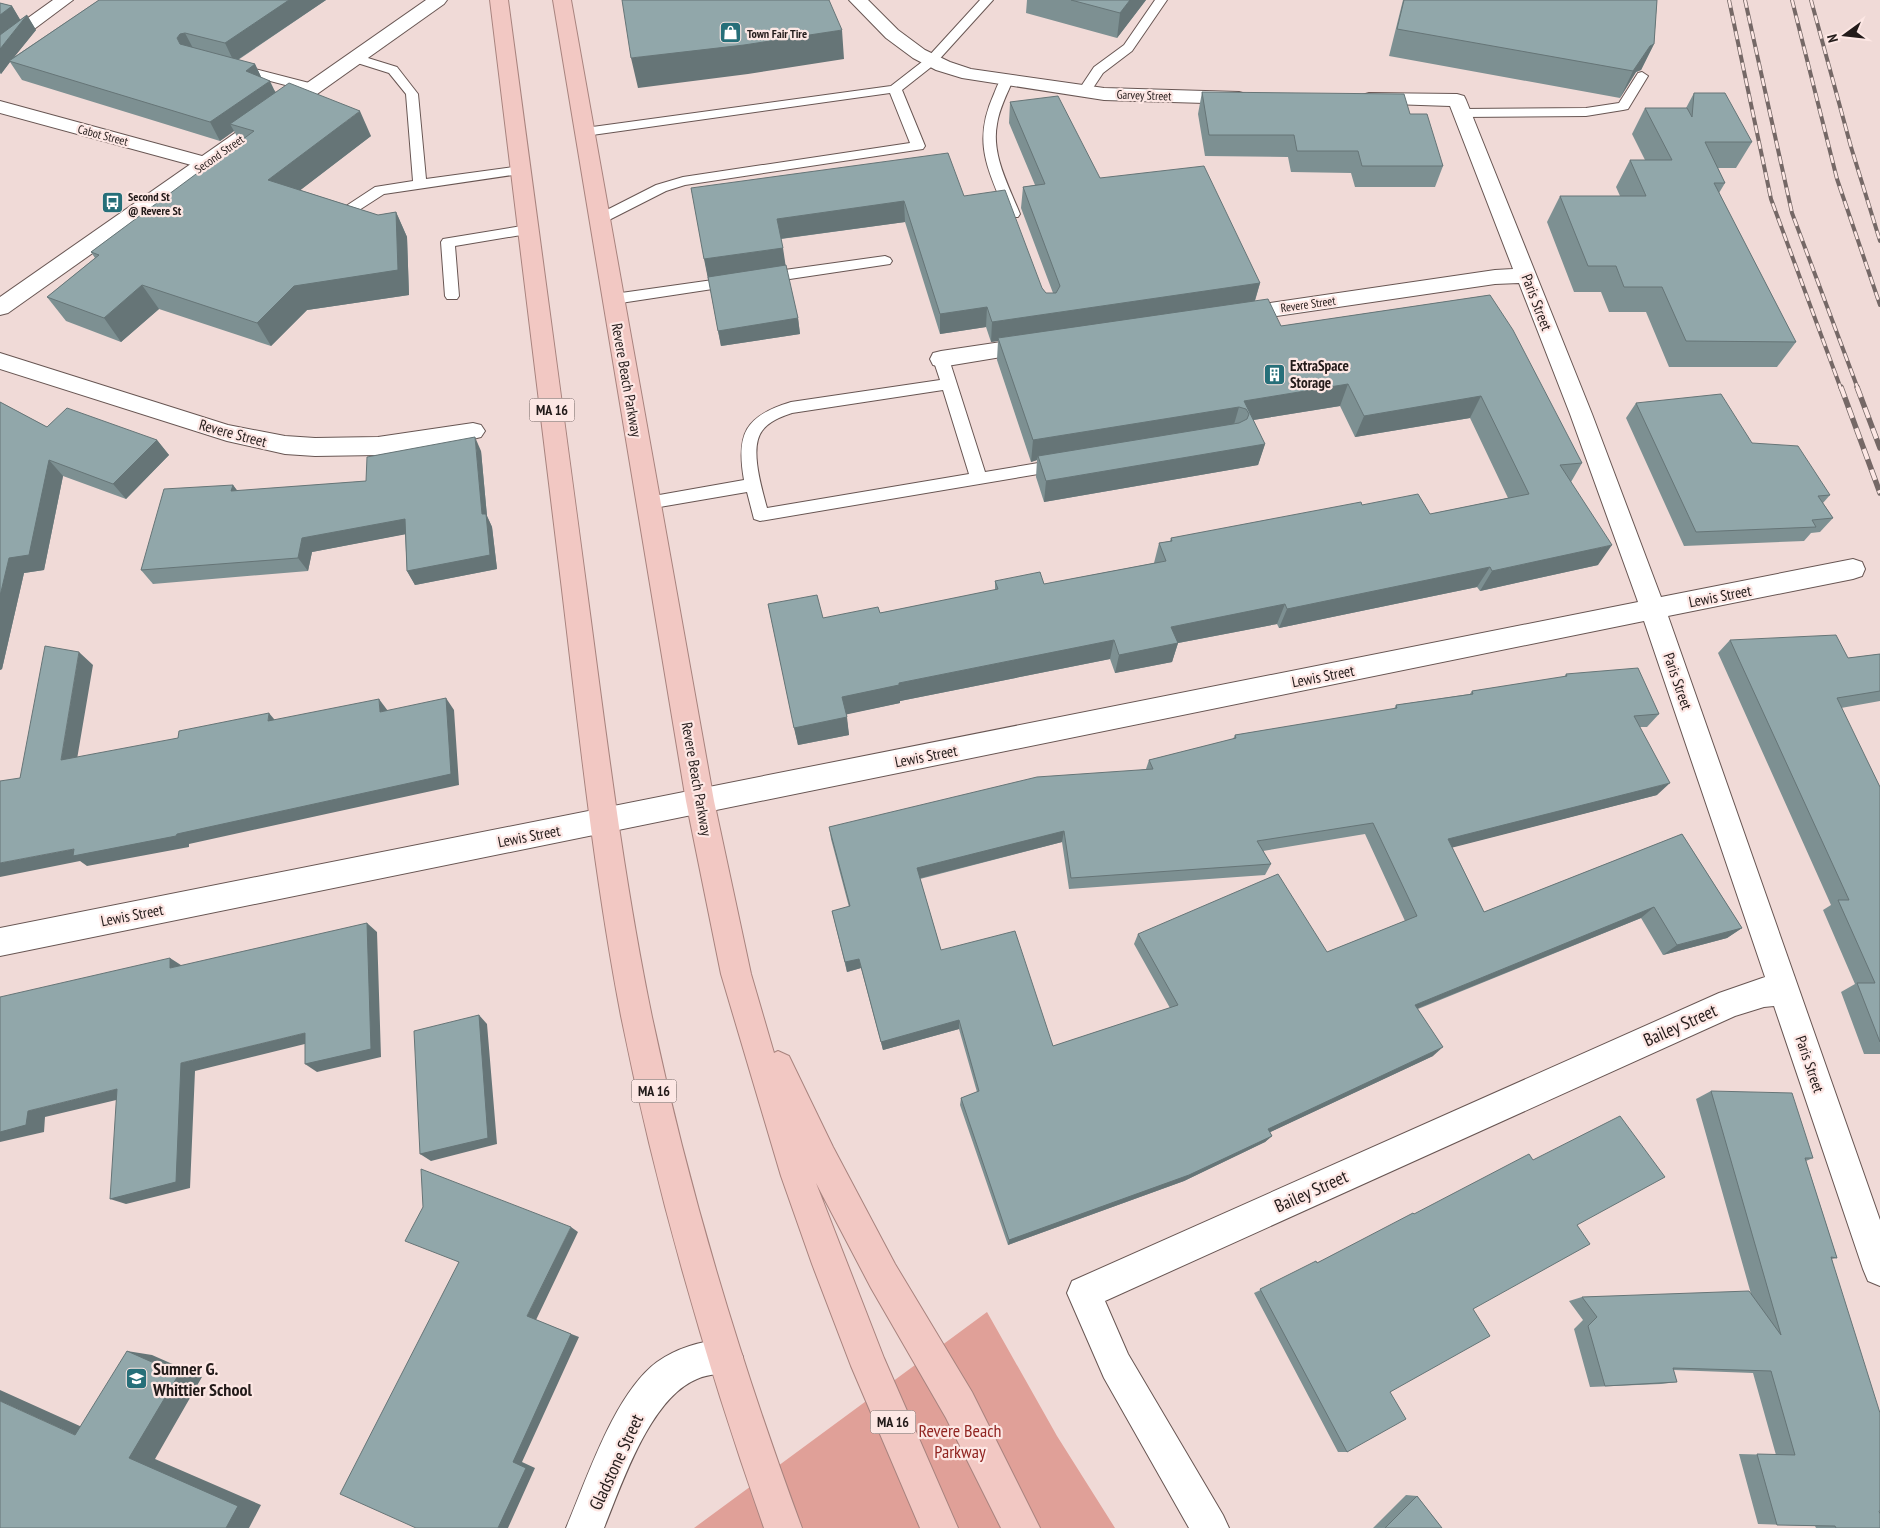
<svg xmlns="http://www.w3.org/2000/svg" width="1880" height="1528" font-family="'PT Sans Narrow',sans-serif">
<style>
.green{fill:#e0a098}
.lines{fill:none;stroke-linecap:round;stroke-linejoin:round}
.service-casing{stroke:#685653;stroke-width:2}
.minor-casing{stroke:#685653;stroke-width:2}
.secondary-casing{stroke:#685653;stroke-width:2}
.trunk-casing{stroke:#a8837e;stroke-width:2}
.service{fill:#fff;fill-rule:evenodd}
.minor{fill:#fff;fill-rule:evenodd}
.secondary{fill:#fff;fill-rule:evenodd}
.trunk{fill:#f2c8c3;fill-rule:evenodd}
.rail-far1-casing{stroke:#756866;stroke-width:4}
.rail-casing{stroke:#756866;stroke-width:5.5}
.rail-far1{stroke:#fde7e4;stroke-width:2.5;stroke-dasharray:8;stroke-linecap:butt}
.rail{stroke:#fde7e4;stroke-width:4;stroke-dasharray:11;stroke-linecap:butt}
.wall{fill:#7d9092;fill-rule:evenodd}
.shaded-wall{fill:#667577}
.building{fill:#91a7aa;stroke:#667577;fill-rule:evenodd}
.labels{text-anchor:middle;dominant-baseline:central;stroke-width:4.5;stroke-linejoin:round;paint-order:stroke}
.far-poi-label{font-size:12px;font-weight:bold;fill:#231b1a;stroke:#fde7e4;text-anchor:start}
.far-street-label{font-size:12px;fill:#231b1a;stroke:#fde7e4}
.shield{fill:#fde7e4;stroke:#645857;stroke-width:1}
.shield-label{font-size:14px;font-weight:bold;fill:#231b1a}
.street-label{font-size:15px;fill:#231b1a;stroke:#fde7e4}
.poi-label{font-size:15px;font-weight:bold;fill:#231b1a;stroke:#fde7e4;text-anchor:start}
.near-street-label{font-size:18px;fill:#231b1a;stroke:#fde7e4}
.near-poi-label{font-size:18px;font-weight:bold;fill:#231b1a;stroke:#fde7e4;text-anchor:start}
.near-park-label{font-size:18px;fill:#912521;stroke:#fde7e4}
</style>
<rect width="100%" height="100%" fill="#f0dad7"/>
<!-- green -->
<path class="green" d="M987,1312L1057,1436L1115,1528H694Z"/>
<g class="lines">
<defs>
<path id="service" d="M980,0H993L935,64L902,90L925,146L923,149L685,185L666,191L605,222H595L593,219L595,216L656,185L683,177L910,143L890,93L585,136L578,132L585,128L891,86L927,58Z
M1155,0H1167L1132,51L1103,73L1089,94H1079L1078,91L1094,67L1124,45Z
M355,54L397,67L418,94L426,179L521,166L526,167L528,170L526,173L384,194L353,214H343L341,211L343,208L375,187L413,181L406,94L389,73L351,61L349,58Z
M236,64L317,85L318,88L312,92L232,71L230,68Z
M1642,72L1648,76L1628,109L1623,110L1586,116L1462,117L1456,113L1462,109L1586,108L1619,103L1638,73Z
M1007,76L1013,80C1007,94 999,109 997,124C991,155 1009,186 1020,214L1018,217H1008L1006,214C988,168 972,143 994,94C997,87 999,78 1007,76Z
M528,225L533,227L535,230L533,233L455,246L459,296L457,299H447L445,296L441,242L443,239Z
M885,256L890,258L892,261L890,264L763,283L758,281L756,278L758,275L763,273Z
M734,277L739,279L741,282L739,285L614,304L609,303L607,299L609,295L614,294Z
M941,354L946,355L949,359L985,472L1062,459L1068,461L1070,465L1068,469L760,521L754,519L747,492L648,509L642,507L640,503L642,499L648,497L744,480C736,434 745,416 791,402L940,380L933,359L936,355ZM943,390L969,474L767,508C762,489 749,448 762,431C769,421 781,417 792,413Z"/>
<path id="minor" d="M53,0H73L6,50L0,51V38Z
M849,0H868L898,30L925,50L950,62L971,69L1104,88L1239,92L1246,94L1248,98L1246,102L1239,104L1104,100L962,78L936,70L913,58L886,38Z
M1369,93L1457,94L1464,96L1466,100L1592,414L1661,597L1853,559L1862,562L1865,569L1862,576L1853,579L1668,616L1880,1220V1286L1868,1281L1863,1269L1774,1006L1764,1007L1735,1016L1105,1301L1128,1354L1223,1515L1229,1528H1189L1104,1378L1067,1293L1072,1281L1719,993L1765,977L1644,621L0,956V928L1638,602L1570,414L1519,283L1495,284L1236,322L1228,320L1225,315L1228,310L1236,308L1495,270L1513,269L1450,106L1362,103L1360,99L1362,95Z
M0,101L213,159L216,163L213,167L206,169L0,113Z
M1035,337L1043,340L1046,345L1043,350L941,367L933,365L930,359L933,353L941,351Z
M0,353L228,425L285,436L315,438L378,437L473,423L481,425L485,431L481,437L473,439L378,455L315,456L285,454L227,441L0,369Z
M725,1339L737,1345L743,1357L737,1369C724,1375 710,1373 697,1379C650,1398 622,1484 604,1528H566C587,1479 614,1394 657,1362C677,1348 701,1341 725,1339Z"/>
<path id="secondary" d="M426,0H447L444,4L8,313L0,315V297Z"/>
<path id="trunk" d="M490,0H508C534,197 561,394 587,591C606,733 623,876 652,1017C689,1191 740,1361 802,1528H764C705,1361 656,1190 621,1016C594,875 579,732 562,590C538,393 514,197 490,0Z
M553,0H571L714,801L751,974L774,1053L778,1051L789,1056L833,1147L895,1264L972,1392L1040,1528H1001L946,1418L871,1288L816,1183L884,1358L958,1528H920L851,1366L812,1264L781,1176L721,974L686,801Z"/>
</defs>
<!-- service casing -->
<use href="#service" class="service-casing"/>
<!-- minor casing -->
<use href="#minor" class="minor-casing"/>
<!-- secondary casing -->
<use href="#secondary" class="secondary-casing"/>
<!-- trunk casing -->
<use href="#trunk" class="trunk-casing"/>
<!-- service -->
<use href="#service" class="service"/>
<!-- minor -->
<use href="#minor" class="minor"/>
<!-- secondary -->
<use href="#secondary" class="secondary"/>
<!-- trunk -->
<use href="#trunk" class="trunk"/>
<defs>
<path id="rail-far1" d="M1729,0L1771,199L1841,389
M1745,0L1792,213L1858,389
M1792,0L1837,179L1880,305
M1811,0L1851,147L1880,241"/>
<path id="rail" d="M1841,387L1880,493
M1857,387L1880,448"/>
</defs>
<!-- rail-far1 casing -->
<use href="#rail-far1" class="rail-far1-casing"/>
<!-- rail casing -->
<use href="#rail" class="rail-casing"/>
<!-- rail-far1 -->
<use href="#rail-far1" class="rail-far1"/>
<!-- rail -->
<use href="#rail" class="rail"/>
</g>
<!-- wall -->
<path class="wall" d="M99,0H326L238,60L255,64L261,77L276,92L371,136L300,190L378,215L396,212L407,237L409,295L307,310L271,346L159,309L121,342L66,321L47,297L95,258L91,252L240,142L234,131L220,141L22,80L10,62L1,74L0,73V3L12,6L20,20L27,15L36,30L14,57Z
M1027,0H1146L1117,38L1026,13Z
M1403,0H1657L1654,44L1641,70L1636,72L1620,98L1389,56Z
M1202,92L1410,114L1443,166L1435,187H1355L1351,173L1291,172L1288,157L1205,156L1198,114Z
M1694,93L1752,142L1736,168H1718L1725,183L1719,193L1796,342L1777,367H1669L1646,312H1609L1601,292H1574L1547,222L1560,196H1620L1616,187L1630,160H1645L1632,134L1645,108H1686Z
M1010,102L1100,178L1260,283L1255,301L1281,326L1490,295L1582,463L1571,482L1598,565L1480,591L1477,587L1279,628L1277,624L1178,643L1172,662L1115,673L1110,659L900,701V703L846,714L849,735L798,745L768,604L823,618L880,613L995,590V581L1044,584L1154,563L1159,543L1170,541L1171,538L1362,505L1430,514L1508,498L1470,418L1355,437L1340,406L1253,420L1265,444L1258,465L1044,502L1036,477L1037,460L1031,462L997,360L998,341L991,342L986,327L940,334L905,222L781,239L785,265L798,318L800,334L721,346L691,188L964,196L1046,293H1053L1021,208L1023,187L1035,185L1009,123Z
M0,402L47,427L157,440L169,455L126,499L63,476L44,570L24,573L2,669L0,670Z
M1636,403L1752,443L1830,495L1823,503L1833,518L1820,532L1811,533L1804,541L1684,546L1626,418Z
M481,451L487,516L492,527L497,569L415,585L407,571L405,534L312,552L308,571L153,584L141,570L233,485L237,491L366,481Z
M1730,640L1848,658L1880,654V701L1841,708L1880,787V1054H1864L1841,992L1855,984L1823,910L1831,905L1718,653Z
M1566,674L1659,714L1647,727H1640L1657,795L1452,847L1484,912L1682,834L1742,928L1727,938L1663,955L1641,918L1418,1009L1433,1056L1270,1132L1272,1136L1265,1142L1184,1181L1008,1245L960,1105L961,1098L977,1092L959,1029L883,1050L861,968L847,972L832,911L849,907L831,839L829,827L1146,769L1149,760L1233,739L1235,735L1394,709L1396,705L1470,694L1472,691L1564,677ZM1365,834L1405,921L1327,952L1138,934L1134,944L1170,1008L1053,1046L941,950L920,879L1062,842L1069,889L1265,875L1271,864L1263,851Z
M1711,1091L1813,1158L1806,1161L1837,1258L1832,1259L1879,1511L1880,1528H1816L1815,1526L1758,1524L1739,1454L1776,1455L1753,1373L1673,1370L1677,1382L1661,1384L1590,1387L1574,1329L1583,1320L1569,1301L1582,1297L1751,1294L1696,1099Z
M1414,1214L1577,1225L1473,1309L1390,1392L1347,1452H1338L1254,1293L1317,1263Z
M1406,1495L1417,1496L1442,1528H1373Z"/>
<!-- shaded-wall -->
<path class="shaded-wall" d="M289,0H326L234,62L225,43Z
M1130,0H1146L1117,38L1120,13Z
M12,6L21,21L0,36V15Z
M27,15L36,30L11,61H9L10,62L1,74L0,72V49Z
M842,30L844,59L748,74L638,88L631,58Z
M185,33L195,52L187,57L177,38L180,34Z
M1654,44L1641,70L1636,72L1620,98L1633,71L1650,46Z
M255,64L264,83L246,71Z
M270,81L279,100L230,124L234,131L220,141L210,122Z
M360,111L371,136L281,205L268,180Z
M904,201L905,222L779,239L777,219Z
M396,212L407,237L409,295L307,310L271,346L257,323L294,286Z
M783,248L786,268L708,279L704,259Z
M1260,283L1254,303L998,338V341L991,342L992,322Z
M142,285L159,309L121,342L104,318Z
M987,307L986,327L940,334V314Z
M798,318L800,334L721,346L718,331Z
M1348,384L1340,406L1247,421L1249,414L1244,401Z
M1481,396L1470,418L1355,437L1364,416Z
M1239,407L1233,428L1038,456L1037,460L1031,462L1033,440Z
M475,437L481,451L487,516L492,527L497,569L415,585L407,571L482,514Z
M157,440L169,455L126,499L113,484Z
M1265,444L1258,465L1044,502L1046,481Z
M49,460L63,476L44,570L24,573L2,669L0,670V596L9,558Z
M233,485L243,498L231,491Z
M405,519L412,533L312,552L308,571L298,558L302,538Z
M1612,545L1598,565L1480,591L1492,571Z
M1490,567L1477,587L1279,628L1287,609Z
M1285,604L1277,624L1178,643L1172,662L1115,673L1119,655L1171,627Z
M1114,640L1110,659L900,701V703L844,715L842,697L899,683Z
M79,652L93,665L75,771L61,760Z
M446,698L454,710L459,785L189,844V847L87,866L80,861L0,877V863L74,849L177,834Z
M379,699L388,711L380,712Z
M269,713L279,725L268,721Z
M847,717L849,735L798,745L794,728Z
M1670,783L1657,795L1439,851L1448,839Z
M1064,831L1062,842L917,879V868Z
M1654,907L1641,918L1406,1013L1415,1005Z
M367,923L377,932L381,1057L317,1072L305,1064Z
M1742,928L1727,938L1663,955L1677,945Z
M170,958L184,967L170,968Z
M859,959L861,968L847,972L845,962Z
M479,1015L487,1024L497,1144L431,1161L420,1154Z
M959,1020V1029L883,1050L881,1042Z
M305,1033L317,1041L195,1071L190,1188L126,1204L110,1199L181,1063Z
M1443,1047L1433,1056L1262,1136L1268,1129Z
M117,1089L133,1096L45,1117L44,1132L0,1142V1132L28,1111Z
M1272,1136L1265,1142L1184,1181L1008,1245L1009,1240Z
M571,1227L578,1232L536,1320L579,1337L522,1462L535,1468L508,1528H498L527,1316Z
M127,1351L152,1355L202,1377L155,1459L261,1505L249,1528H226L129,1458Z
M0,1390L102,1436L75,1435L0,1401Z"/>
<!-- building -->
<path class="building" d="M99,0H289L225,43L185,33L180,34L177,38L180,44L255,64L246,71L270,81L210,122L9,61Z
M622,0H829L842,30L744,45L631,58Z
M1071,0H1130L1120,13Z
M1404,0H1657L1654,44L1650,46L1633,71L1397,29Z
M0,3L12,6L0,15Z
M27,15L0,49V35Z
M289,83L360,111L268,180L378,215L396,212L398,270L294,286L257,323L142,285L104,318L47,297L99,255L91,252L254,131L230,124Z
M1202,92L1404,94L1410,114H1427L1443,166H1362L1358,151H1297L1294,135H1209Z
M1694,93H1725L1752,142H1705L1725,183H1714L1796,342L1686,341L1662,287H1624L1616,266H1588L1560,196H1646L1630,160H1672L1645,108H1687L1692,117Z
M1058,96L1100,178L1204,166L1260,283L992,322L987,307L940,314L904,201L777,219L783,248L704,259L691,188L948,153L964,196L1005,190L1042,288L1046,293H1056L1060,286L1023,187L1045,184L1010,102Z
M786,265L798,318L718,331L708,277Z
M1490,295L1513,330L1582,463L1560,465L1612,545L1492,571L1490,567L1287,609L1285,604L1171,627L1178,643L1119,655L1114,640L899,683V685L842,697L847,717L794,728L768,604L817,595L823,618L878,607L880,613L998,589L995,581L1040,572L1044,584L1166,561L1159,543L1172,541L1171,538L1361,502L1362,505L1418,494L1430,514L1529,494L1481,396L1364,416L1348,384L1244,401L1265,444L1046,481L1038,456L1239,423L1247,419L1249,414L1246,409L1239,407L1033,440L998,338L1268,299L1281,326Z
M1721,394L1752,443L1798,446L1830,495L1818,496L1833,518L1812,520L1816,527L1696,532L1636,403Z
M0,402L47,427L67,408L157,440L113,484L49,460L29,555L9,558L0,596Z
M475,437L482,514H486L490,555L407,571L405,519L302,538L298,558L141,570L164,489L233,485L231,491L366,481L367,457Z
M1836,635L1848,658L1880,654V691L1837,698L1880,787V1042L1857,983H1875L1838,900H1849L1730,640Z
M45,646L79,652L61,760L178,738L179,731L269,713L268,721L379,699L380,712L446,698L451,774L177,834L176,836L73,856L74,849L0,863V781L20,778Z
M1638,668L1659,714L1634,716L1670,783L1448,839L1484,912L1682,834L1742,928L1677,945L1654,907L1415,1005L1443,1047L1268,1129L1272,1136L1189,1175L1009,1240L961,1098L979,1091L959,1020L881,1042L859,959L845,962L832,911L850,906L829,827L1037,777L1153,769L1149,760L1236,738L1235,735L1397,708L1396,705L1473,694L1472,691L1567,676L1566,674ZM1373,823L1417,916L1327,952L1278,874L1138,934L1178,1005L1053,1046L1015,931L941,950L917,868L1064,831L1071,878L1271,864L1257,841Z
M367,923L371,1049L305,1064V1033L181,1063L176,1182L110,1199L117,1089L28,1111L26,1125L0,1132V997L170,958V968Z
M479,1015L488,1138L420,1154L414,1031Z
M1711,1091L1792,1093L1813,1158H1805L1837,1258L1831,1257L1880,1413V1511H1879L1880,1514V1528H1836L1835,1526L1777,1525L1757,1454L1795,1455L1771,1371L1673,1368L1677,1382L1605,1386L1588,1326L1597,1317L1582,1297L1749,1291L1781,1335Z
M1620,1116L1665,1177L1577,1225L1590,1244L1473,1309L1490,1336L1390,1392L1406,1419L1347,1452L1260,1289L1316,1261L1317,1263L1413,1213L1414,1214L1529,1154L1533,1160Z
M421,1169L571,1227L527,1316L571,1334L513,1462L526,1468L498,1528H416L340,1494L459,1262L405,1241L423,1207Z
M127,1351L179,1374L129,1458L238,1506L226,1528H0V1401L75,1435Z
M1417,1496L1442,1528H1385Z"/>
<!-- icons -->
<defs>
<symbol id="shop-square" viewBox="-11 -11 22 22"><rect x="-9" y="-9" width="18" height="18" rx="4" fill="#266f79" stroke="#fde7e4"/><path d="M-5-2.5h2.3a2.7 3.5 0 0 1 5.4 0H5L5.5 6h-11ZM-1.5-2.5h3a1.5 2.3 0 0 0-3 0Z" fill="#fff"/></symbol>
<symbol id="bus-square" viewBox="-11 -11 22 22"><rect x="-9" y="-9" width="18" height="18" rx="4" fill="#266f79" stroke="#fde7e4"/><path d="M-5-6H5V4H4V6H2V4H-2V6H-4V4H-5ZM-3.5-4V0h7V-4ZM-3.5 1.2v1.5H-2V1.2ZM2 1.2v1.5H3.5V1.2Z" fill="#fff"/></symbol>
<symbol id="building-square" viewBox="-11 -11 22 22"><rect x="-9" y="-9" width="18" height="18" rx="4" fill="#266f79" stroke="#fde7e4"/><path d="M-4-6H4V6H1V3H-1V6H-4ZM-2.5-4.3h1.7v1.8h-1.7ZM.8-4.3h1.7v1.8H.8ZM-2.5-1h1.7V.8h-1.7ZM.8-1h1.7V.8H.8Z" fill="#fff"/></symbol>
<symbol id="school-square" viewBox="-11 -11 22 22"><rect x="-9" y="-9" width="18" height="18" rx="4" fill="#266f79" stroke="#fde7e4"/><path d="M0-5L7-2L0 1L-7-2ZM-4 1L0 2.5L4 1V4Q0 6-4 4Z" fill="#fff"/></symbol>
</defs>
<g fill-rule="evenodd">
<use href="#shop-square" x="718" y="20" width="25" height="25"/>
<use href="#bus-square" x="100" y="190" width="25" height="25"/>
<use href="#building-square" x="1262" y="362" width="25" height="25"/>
<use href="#school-square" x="124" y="1366" width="25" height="25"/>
</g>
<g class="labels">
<!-- far-poi labels -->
<g class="far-poi-label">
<text x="747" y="33">Town Fair Tire</text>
<text x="128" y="196">Second St<tspan x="128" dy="14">@ Revere St</tspan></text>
</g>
<!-- far-street labels -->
<g class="far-street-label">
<text transform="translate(1144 95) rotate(2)">Garvey Street</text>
<text transform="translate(103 135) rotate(15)">Cabot Street</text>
<text transform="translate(219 154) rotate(-35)">Second Street</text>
<text transform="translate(1308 304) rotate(-8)">Revere Street</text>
</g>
<!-- shield labels -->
<g class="shield">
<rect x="529.5" y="398.5" width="45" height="23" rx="4"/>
<rect x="631.5" y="1079.5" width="45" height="23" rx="4"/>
<rect x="870.5" y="1410.5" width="45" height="23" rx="4"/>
</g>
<g class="shield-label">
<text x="552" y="410">MA 16</text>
<text x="654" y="1091">MA 16</text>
<text x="893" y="1422">MA 16</text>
</g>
<!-- street labels -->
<g class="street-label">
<text transform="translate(1537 302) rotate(69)">Paris Street</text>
<text transform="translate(627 380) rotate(80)">Revere Beach Parkway</text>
<text transform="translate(233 433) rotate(15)">Revere Street</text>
<text transform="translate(1720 596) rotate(-11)">Lewis Street</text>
<text transform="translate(1323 676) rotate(-11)">Lewis Street</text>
<text transform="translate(1678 681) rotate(71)">Paris Street</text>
<text transform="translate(926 756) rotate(-11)">Lewis Street</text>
<text transform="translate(697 779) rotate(80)">Revere Beach Parkway</text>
<text transform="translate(529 836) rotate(-11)">Lewis Street</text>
<text transform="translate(132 915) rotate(-11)">Lewis Street</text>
<text transform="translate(1810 1064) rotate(71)">Paris Street</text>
</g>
<!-- poi labels -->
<g class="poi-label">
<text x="1290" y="365">ExtraSpace<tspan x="1290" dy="17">Storage</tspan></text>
</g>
<!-- near-street labels -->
<g class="near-street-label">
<text transform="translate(1680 1025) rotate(-24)">Bailey Street</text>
<text transform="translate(1311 1191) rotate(-24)">Bailey Street</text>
<text transform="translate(616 1462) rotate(-65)">Gladstone Street</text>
</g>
<!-- near-poi labels -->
<g class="near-poi-label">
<text x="153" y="1368">Sumner G.<tspan x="153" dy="21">Whittier School</tspan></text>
</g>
<!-- near-park labels -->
<g class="near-park-label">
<text x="960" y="1430">Revere Beach<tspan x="960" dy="21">Parkway</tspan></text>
</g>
</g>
<!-- north arrow -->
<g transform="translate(1845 35) rotate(255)" stroke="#fde7e4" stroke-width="4" paint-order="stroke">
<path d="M0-4L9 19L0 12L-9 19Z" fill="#231b1a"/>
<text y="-8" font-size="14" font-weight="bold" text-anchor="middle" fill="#231b1a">N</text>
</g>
</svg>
